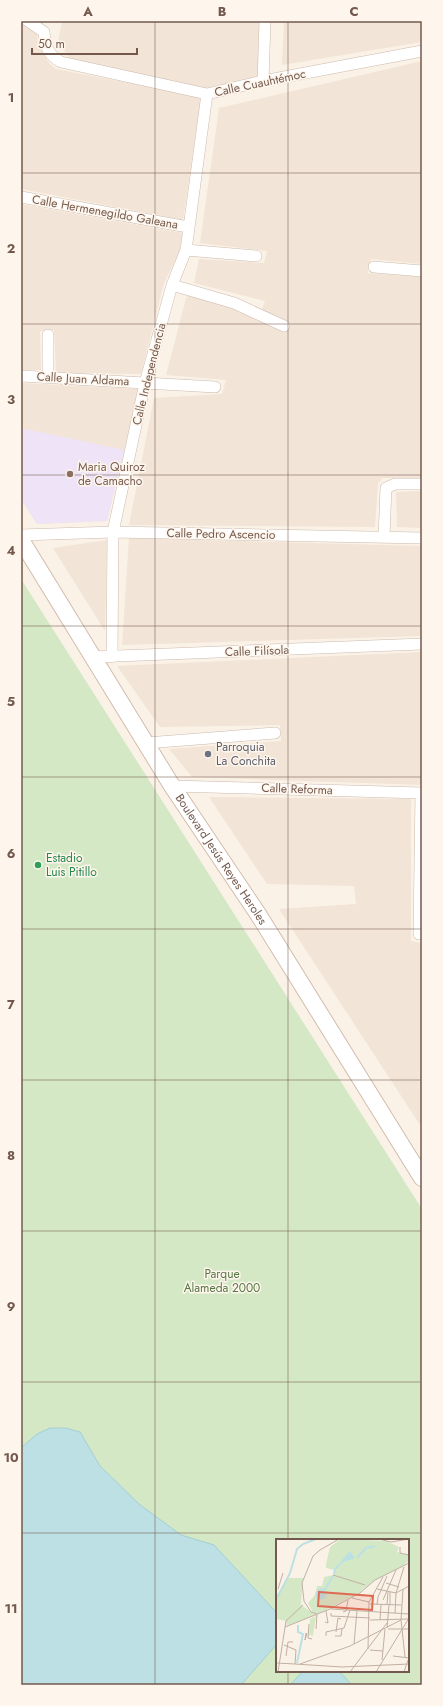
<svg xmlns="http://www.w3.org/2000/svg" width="443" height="1706" font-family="Jost,sans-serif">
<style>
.residential{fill:#f2e4d6}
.education{fill:#efe3f7}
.green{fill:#d5e8c6;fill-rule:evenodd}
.water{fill:#bce0e3;stroke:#a3cfd4}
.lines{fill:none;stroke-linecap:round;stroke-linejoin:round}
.street-casing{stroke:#ccbaae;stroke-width:12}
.secondary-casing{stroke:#d1bcae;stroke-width:18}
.street{stroke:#fff;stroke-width:11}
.secondary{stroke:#fff;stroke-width:16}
.grid{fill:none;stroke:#73594d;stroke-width:1;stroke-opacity:0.55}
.education-dot{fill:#8d6e63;stroke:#fef6ed;stroke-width:1.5}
.worship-dot{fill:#6b7280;stroke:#fef6ed;stroke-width:1.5}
.leisure-dot{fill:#2e9e5b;stroke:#fef6ed;stroke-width:1.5}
.labels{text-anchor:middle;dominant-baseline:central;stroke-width:3;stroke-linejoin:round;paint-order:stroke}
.street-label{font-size:12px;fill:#73594d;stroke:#fef6ed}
.education-label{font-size:12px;fill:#785e54;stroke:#fef6ed;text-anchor:start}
.worship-label{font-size:12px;fill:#5b616d;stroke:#fef6ed;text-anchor:start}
.leisure-label{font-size:12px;fill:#27864d;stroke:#fef6ed;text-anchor:start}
.park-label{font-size:12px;fill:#577845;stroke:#fef6ed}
.inset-river{fill:none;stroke:#bce0e3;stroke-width:2}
.inset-road{fill:none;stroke:#c1b0a4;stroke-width:1}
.view{fill:#dc6c54;fill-opacity:0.15;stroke:#dc6c54;stroke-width:2}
.inset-edge{fill:none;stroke:#73594d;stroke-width:2}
.neatline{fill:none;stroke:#73594d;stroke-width:1.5}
.grid-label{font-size:13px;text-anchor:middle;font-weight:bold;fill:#73594d}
</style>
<rect width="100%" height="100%" fill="#fbf2e7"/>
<!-- residential -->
<path class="residential" d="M62,21H260L259,76L208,89L70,59L58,42Z
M284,21H422V42L282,65Z
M21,24L37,33L38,45L49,63L56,69L201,97L183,220L21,189Z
M422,61V264L371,259L367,273L422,277V478H383L378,483L375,527L129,525L154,398L222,394L226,380L166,375L187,295L261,312L265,301L194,283L199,259L264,263L267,251L200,243L219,108Z
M21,204L183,233L179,252L164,283L141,374L56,373L54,330L40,331L41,370H21Z
M21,383L139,389L107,521L37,524L21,499Z
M422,491V528L397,527L396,492Z
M129,538L422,546V636L122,645Z
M107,540L105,631L53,548Z
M422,652V785L192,777L169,749L281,741L280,725L160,727L117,666Z
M209,797L411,799V941L422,943V1128L279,909L356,904L354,886L267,884Z"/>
<!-- education -->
<path class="education" d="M21,428L124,450L107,521L37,524L21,499Z"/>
<!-- green -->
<path class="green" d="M21,579L422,1209V1685H21ZM277,1540H408V1671H277Z"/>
<!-- water -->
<path class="water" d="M50,1428H66L80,1432L100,1466L139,1504L181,1535L214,1545L276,1612L277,1644L241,1685H21V1448L37,1434Z
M303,1671H339L352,1685H290Z"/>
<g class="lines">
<defs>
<path id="street" d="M28,21L44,32C45,46 48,55 61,62L207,94L263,81L422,51
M263,81L265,21
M21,197L188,227
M186,250L256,256
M374,267L422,271
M172,285L234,303L284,326
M48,335V378
M21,376L215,387
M21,535L113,532L422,538
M384,537L386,488L395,484H422
M92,657L422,644
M112,657L113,532L145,383L172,285L186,250L207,94
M146,743L275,733
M172,786L422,793
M419,934L421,793"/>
<g id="secondary">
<path id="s1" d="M21,540L172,786L258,914L422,1178"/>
</g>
</defs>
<!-- street casing -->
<use href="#street" class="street-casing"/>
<!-- secondary casing -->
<use href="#secondary" class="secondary-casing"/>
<!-- street -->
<use href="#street" class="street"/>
<!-- secondary -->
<use href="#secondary" class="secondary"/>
</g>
<!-- grid -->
<path class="grid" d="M155,21V1685M288,21V1540M21,173H422M21,324H422M21,475H422M21,626H422M21,777H422M21,929H422M21,1080H422M21,1231H422M21,1382H422M21,1533H422M288,1671V1685"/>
<!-- markers -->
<circle class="education-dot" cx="70" cy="474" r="4"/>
<circle class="worship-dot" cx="208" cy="754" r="4"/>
<circle class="leisure-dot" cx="38" cy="865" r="4"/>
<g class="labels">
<!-- street labels -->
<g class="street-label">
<text transform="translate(260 83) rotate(-12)">Calle Cuauhtémoc</text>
<text transform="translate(105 212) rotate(10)">Calle Hermenegildo Galeana</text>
<text transform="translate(149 374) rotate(-76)">Calle Independencia</text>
<text transform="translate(83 379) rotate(3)">Calle Juan Aldama</text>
<text transform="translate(221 534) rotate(1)">Calle Pedro Ascencio</text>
<text transform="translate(257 651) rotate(-2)">Calle Filísola</text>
<text transform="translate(297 789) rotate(2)">Calle Reforma</text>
<text stroke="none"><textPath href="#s1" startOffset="377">Boulevard Jesús Reyes Heroles</textPath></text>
</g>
<!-- education labels -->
<g class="education-label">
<text x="78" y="467">Maria Quiroz<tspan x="78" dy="14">de Camacho</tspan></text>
</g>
<!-- worship labels -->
<g class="worship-label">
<text x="216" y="747">Parroquia<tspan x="216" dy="14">La Conchita</tspan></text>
</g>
<!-- leisure labels -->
<g class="leisure-label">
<text x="46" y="858">Estadio<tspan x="46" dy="14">Luis Pitillo</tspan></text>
</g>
<!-- park labels -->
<g class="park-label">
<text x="222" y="1274">Parque<tspan x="222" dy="14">Alameda 2000</tspan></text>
</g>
</g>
<!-- overview -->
<g transform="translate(276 1539)">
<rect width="133" height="133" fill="#fbf2e7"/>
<path d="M65,0L110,2L123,8L121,13L133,16V21L127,27L130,26L99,41L87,51L89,46L85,53L44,74H37L32,64L39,56L41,47H46L48,38L57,36L58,31L50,29V25L54,8ZM11,39H27L25,66L40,76L11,87L10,82L0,80V58ZM40,77L37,97L33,96L34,80Z" fill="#d5e8c6"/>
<path d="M74,12L79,19L65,24L66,21ZM39.5 55a5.5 5.5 0 1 1 11 0a5.5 5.5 0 1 1-11 0Z" fill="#bce0e3"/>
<path class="inset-river" d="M81,19L90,9L99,7M58,35L59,30L65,24M48,52L57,37M0,61L14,34L21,10L27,5L40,0M21,124L27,95L22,93V86"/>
<path class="inset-road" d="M103,0L115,3L133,0M124,8V14L133,16M57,36L89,46M110,44L123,48M2,50L7,34M101,50L120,54M127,50L125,81L129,118M120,54L133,47M76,59L93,63M107,61L120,31M28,62L26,44L37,17L44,11L63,0M28,62L35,73L41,75M94,65L125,66M111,65L112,53M101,66L102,58L111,37M114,66V53M55,70L133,75M67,73L70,72L72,61M55,74V77L94,79M119,74L120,54L128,28M94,81L132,80M104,81L105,66M49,83L52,84L50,72M33,85L32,99L36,100M9,88L54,70L84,54L99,41L133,24M111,89L113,66M40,90L41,75M112,90H133M60,93L62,79L65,80M30,94L29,101L31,94M50,97V93L68,89L74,71M59,97H65L66,90M78,105L81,72M92,110L93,63L107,38M94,111L107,112M10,117L12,103H17M117,117L133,119M106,121L109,90M0,124L19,125L20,111L8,106M19,125L66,128L133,125M24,125L74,107L125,81M2,133L10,82L27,66M74,133L111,84M100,133L133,79M128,133L132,121"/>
<path class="view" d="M43,53L97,57L96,71L42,67Z"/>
<rect width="133" height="133" class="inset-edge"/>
</g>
<!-- border -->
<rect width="443" height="1706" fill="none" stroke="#fef6ed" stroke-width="44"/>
<!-- scale -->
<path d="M32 48v6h105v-6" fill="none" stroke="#73594d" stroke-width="2"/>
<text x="38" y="48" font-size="12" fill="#73594d" stroke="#fef6ed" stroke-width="3" paint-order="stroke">50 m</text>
<rect x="22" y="22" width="399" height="1662" class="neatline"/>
<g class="grid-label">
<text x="88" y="16">A</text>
<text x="222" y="16">B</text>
<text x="354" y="16">C</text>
<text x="11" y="102">1</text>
<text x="11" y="253">2</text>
<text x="11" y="404">3</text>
<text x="11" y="555">4</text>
<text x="11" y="706">5</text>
<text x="11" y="858">6</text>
<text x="11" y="1009">7</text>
<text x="11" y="1160">8</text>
<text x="11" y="1311">9</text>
<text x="11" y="1462">10</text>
<text x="11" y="1613">11</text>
</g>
</svg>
